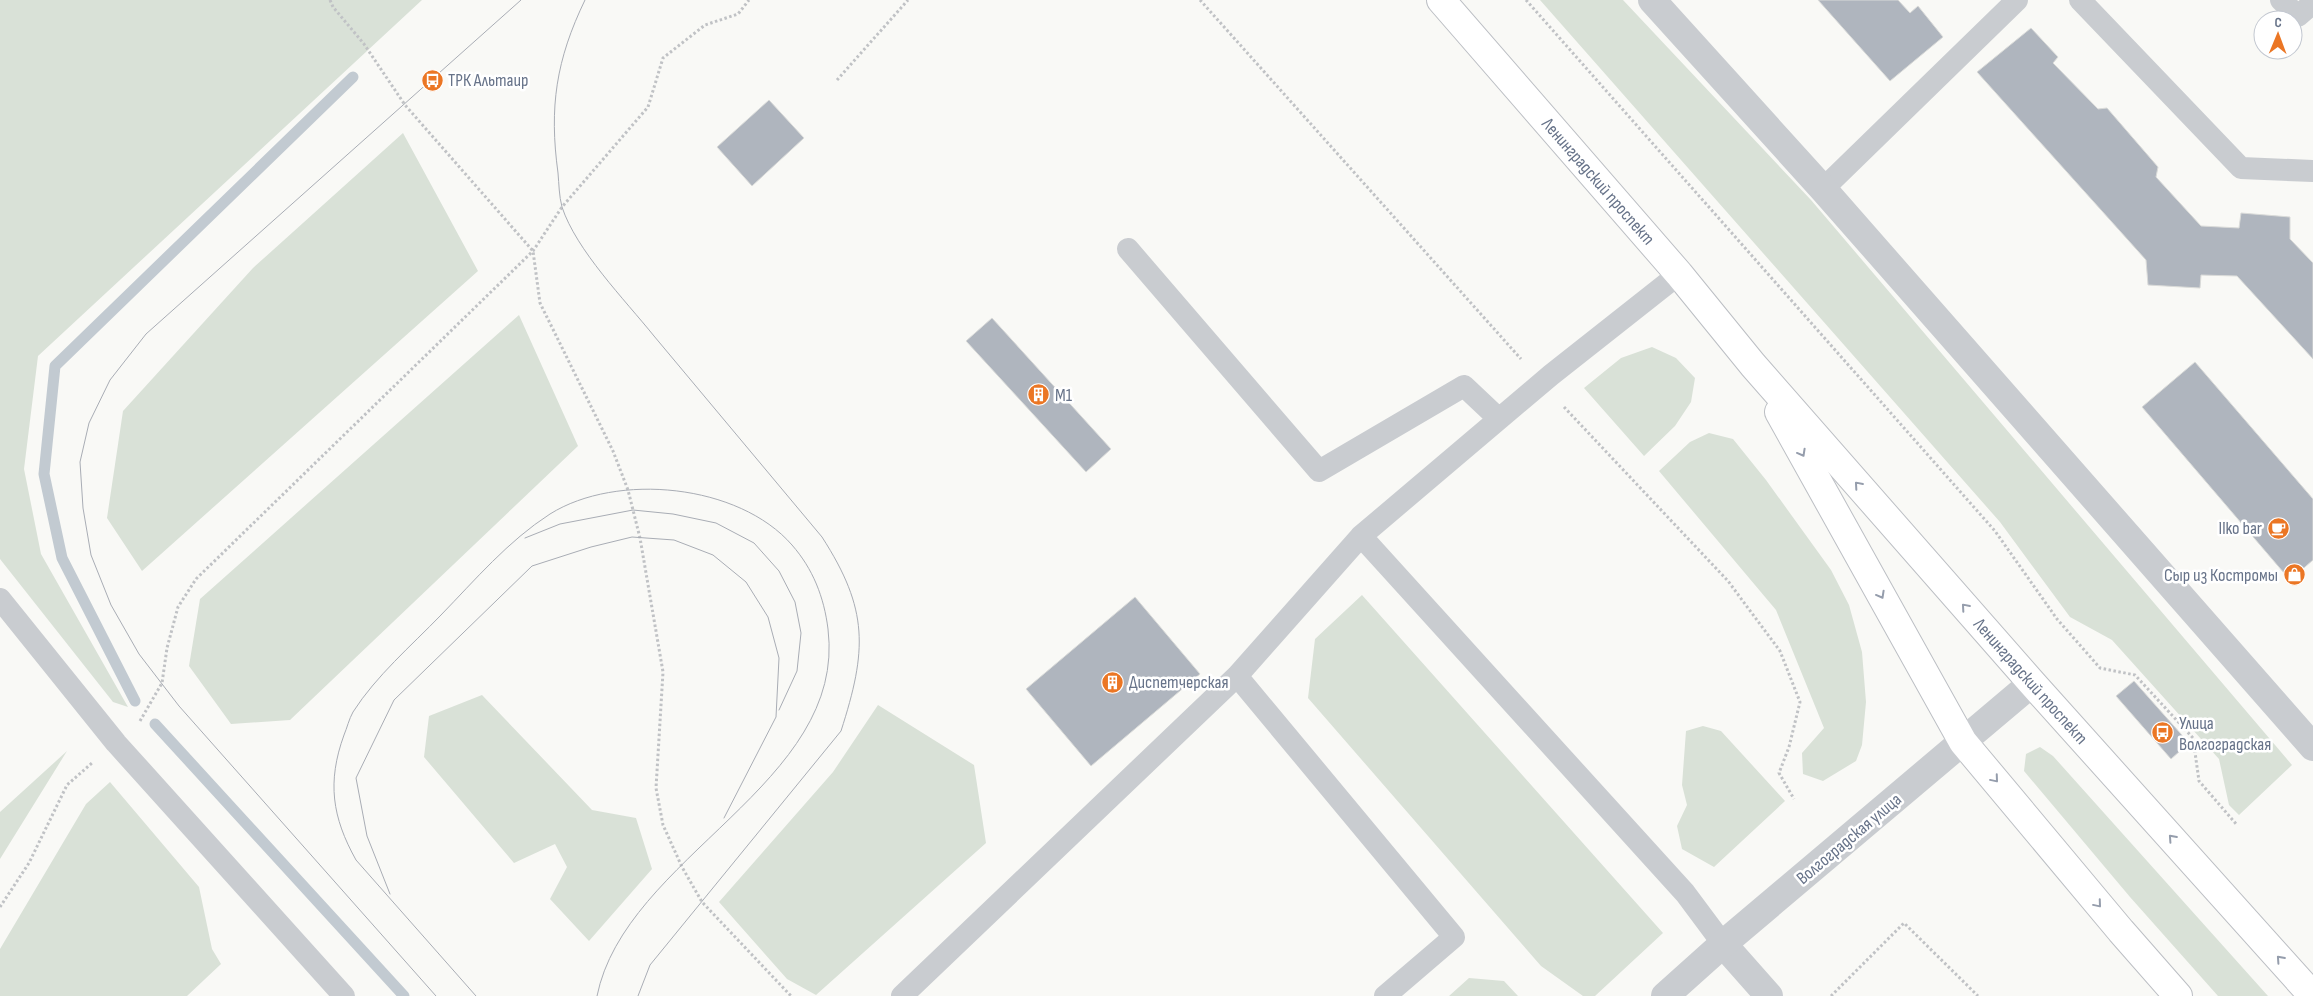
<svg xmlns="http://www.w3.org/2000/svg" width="2313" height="996" font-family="'Sofia Sans Condensed',sans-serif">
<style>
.green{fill:#d9e1d7}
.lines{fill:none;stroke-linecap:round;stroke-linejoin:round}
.stream{stroke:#c2cad1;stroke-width:11}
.building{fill:#afb5be;stroke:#dadbd9}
.primary-casing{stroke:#bcbfc4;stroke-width:30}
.path{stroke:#c0c2c5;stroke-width:3;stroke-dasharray:2.5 2.5;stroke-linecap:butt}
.service{stroke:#c9ccd0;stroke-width:22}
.minor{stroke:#c9ccd0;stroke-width:28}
.tertiary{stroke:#c9ccd0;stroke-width:28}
.primary{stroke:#fff;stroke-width:28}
.tram{stroke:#a9adb5;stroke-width:1}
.oneway{stroke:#959dac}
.labels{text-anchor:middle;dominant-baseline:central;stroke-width:5;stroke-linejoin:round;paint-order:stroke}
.poi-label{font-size:18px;fill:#677389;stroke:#fff;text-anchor:start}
.street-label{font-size:18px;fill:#677389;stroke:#fff}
</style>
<rect width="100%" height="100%" fill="#f9f9f6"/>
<!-- green -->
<path class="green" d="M0,0H422L38,356L24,469L41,554L128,707L113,702L0,559Z
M1540,0H1623L1811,200L2292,765L2239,815L2229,805L2219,759L2112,640L2070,617L2000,522Z
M403,133L478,271L142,571L107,518L123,411L253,268Z
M519,315L578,446L290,720L231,724L189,666L200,599Z
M1652,347L1676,358L1695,378L1691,402L1675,426L1644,456L1584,388L1621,358Z
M1709,433L1733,439L1766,480L1831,570L1849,605L1862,652L1866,702L1862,745L1856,761L1823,781L1803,774L1802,753L1824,728L1776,610L1659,471L1690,442Z
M1362,595L1663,933L1595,996H1583L1541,966L1308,698L1315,639Z
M482,695L592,810L636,818L652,869L589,941L550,899L567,867L555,844L514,863L424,757L429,716Z
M878,705L974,765L986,843L816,995L787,979L719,902L833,772Z
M1703,726L1721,731L1785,801L1714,867L1682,849L1677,826L1687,805L1682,785L1686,731Z
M2040,747L2053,756L2268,996H2218L2130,897L2024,771L2026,754Z
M67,751L0,859V812Z
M110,782L199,887L212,949L221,964L187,996H0V949L86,804Z
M1469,978L1504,981L1518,996H1449Z"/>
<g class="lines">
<!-- stream -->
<path class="stream" d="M135,701L62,558L44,474L55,366L353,77
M155,724L404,996"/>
</g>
<!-- building -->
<path class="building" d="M1818,0H1898L1910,13L1918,6L1943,37L1890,81Z
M2031,28L2058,57L2053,63L2098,109L2107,108L2158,167L2156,177L2201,226L2239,228L2241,213L2290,217V239L2313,263V359L2237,276L2201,275L2200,288L2148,285L2146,260L1977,72Z
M769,100L804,138L752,186L717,147Z
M992,318L1111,449L1086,472L966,341Z
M2195,362L2313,499V560L2290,580L2142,407Z
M1135,597L1200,674L1091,766L1026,689Z
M2134,681L2189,743L2171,759L2116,696Z"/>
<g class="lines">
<defs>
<g id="primary">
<path id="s1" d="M1441,0L1679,274L1753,365L2032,683L2313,996"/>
<path d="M1779,412L1963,742L2121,931L2178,996"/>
</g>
</defs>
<!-- primary casing -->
<use href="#primary" class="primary-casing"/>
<!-- path -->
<path class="path" d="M330,0L333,7L364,44L405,105L533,251L540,303L613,451L628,490L640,538L663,672L656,788L663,825L682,867L702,902L791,996
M1200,0L1521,359
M1526,0L1995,531L2057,619L2100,668L2135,675L2193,738L2199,781L2237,825
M837,80L908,0
M1564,407L1728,581L1780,651L1800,702L1789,747L1779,773L1794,799
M140,721L162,683L167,648L178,607L196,579L533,251L562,207L648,107L663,58L705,25L738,14L749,0
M0,907L29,863L67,785L92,763
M1831,996L1904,923L1978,996"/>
<!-- service -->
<path class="service" d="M2080,0L2241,168L2313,171
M2281,0L2298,16L2313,3
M1823,189L2017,0
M1128,249L1319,471L1464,386L1499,419
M1361,536L1685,893L1723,944
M0,599L116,743L344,996
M1237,676L1454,937L1385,996
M902,996L1237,676L1361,536L1551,375L1679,274"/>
<!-- minor -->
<path class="minor" d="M1652,0L1823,189L2313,747
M1723,944L1769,996"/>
<!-- tertiary -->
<path class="tertiary" d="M1665,996L1723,944L2032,683"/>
<!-- primary -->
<use href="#primary" class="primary"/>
<!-- tram -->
<path class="tram" d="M585,0C556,60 549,107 558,173C559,184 559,196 562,207C576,250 625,300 654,336C710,403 766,470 822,537C869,610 867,650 841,731L650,965L638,996
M525,538L560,524L633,510L673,514L716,523L754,543L779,571L795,602L801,633L797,671L779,710
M390,894L367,836L356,778L394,700L532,566L591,547L632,537L674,540L713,555L746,582L768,617L779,658L776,717L724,818
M436,996L179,706L139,654L111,605L91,555L83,508L80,462L89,423L110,380L146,334L521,0
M476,996L356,860C332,817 327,782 344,735C347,728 349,719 353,712C376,676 411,646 441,615C475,580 508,541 550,514C617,472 739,484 792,545C813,569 824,597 828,629C847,784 625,856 597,996"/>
</g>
<!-- one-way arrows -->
<defs><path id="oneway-chevron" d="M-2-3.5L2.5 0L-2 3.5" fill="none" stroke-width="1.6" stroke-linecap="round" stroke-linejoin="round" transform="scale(1.25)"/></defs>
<g class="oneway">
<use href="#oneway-chevron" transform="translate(1802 453) rotate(61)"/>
<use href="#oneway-chevron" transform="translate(1858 485) rotate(-131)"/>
<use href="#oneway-chevron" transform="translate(1881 595) rotate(61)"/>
<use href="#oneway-chevron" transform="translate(1965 607) rotate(-131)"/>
<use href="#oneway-chevron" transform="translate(1995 779) rotate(50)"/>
<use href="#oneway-chevron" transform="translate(2172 838) rotate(-132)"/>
<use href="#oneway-chevron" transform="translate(2098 904) rotate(50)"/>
<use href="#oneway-chevron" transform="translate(2280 959) rotate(-132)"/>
</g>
<!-- icons -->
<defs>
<symbol id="bus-disc" viewBox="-11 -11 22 22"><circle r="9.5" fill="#eb7624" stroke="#fff"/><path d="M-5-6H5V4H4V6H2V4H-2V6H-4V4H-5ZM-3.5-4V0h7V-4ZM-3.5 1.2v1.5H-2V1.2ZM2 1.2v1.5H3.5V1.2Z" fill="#fff"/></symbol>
<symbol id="building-disc" viewBox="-11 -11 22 22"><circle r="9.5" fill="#eb7624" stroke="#fff"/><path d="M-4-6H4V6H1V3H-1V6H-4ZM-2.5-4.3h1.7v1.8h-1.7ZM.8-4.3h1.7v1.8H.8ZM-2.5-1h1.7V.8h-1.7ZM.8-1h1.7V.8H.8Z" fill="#fff"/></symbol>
<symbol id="cafe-disc" viewBox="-11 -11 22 22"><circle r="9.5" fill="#eb7624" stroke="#fff"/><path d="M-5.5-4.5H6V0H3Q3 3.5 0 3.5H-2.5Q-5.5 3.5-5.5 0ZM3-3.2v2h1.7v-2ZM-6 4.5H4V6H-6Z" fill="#fff"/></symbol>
<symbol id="shop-disc" viewBox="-11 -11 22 22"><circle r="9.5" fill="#eb7624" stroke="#fff"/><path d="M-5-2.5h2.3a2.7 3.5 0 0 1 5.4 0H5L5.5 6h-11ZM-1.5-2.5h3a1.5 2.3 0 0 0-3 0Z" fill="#fff"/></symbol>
</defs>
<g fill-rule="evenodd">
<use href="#bus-disc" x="420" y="68" width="25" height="25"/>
<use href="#building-disc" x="1026" y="382" width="25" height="25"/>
<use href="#cafe-disc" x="2266" y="516" width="25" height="25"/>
<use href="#shop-disc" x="2282" y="562" width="25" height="25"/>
<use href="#building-disc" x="1100" y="670" width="25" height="25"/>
<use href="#bus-disc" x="2150" y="720" width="25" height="25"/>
</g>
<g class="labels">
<!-- poi labels -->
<g class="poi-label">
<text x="448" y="80">ТРК Альтаир</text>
<text x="1055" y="395">М1</text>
<text x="2262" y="528" text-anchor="end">Ilko bar</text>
<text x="2278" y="575" text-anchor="end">Сыр из Костромы</text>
<text x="1129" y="682">Диспетчерская</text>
<text x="2179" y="723">Улица<tspan x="2179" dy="21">Волгоградская</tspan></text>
</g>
<!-- street labels -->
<g class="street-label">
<text stroke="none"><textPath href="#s1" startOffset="240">Ленинградский проспект</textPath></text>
<text stroke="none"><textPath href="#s1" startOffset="901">Ленинградский проспект</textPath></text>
<text transform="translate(1849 839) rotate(-40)">Волгоградская улица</text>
</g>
</g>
<!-- north arrow -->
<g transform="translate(2278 35) rotate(1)"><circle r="24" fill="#ffffff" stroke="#c2c7d0"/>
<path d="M0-4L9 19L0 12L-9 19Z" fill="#eb7624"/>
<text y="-8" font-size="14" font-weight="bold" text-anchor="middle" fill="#677389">С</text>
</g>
</svg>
